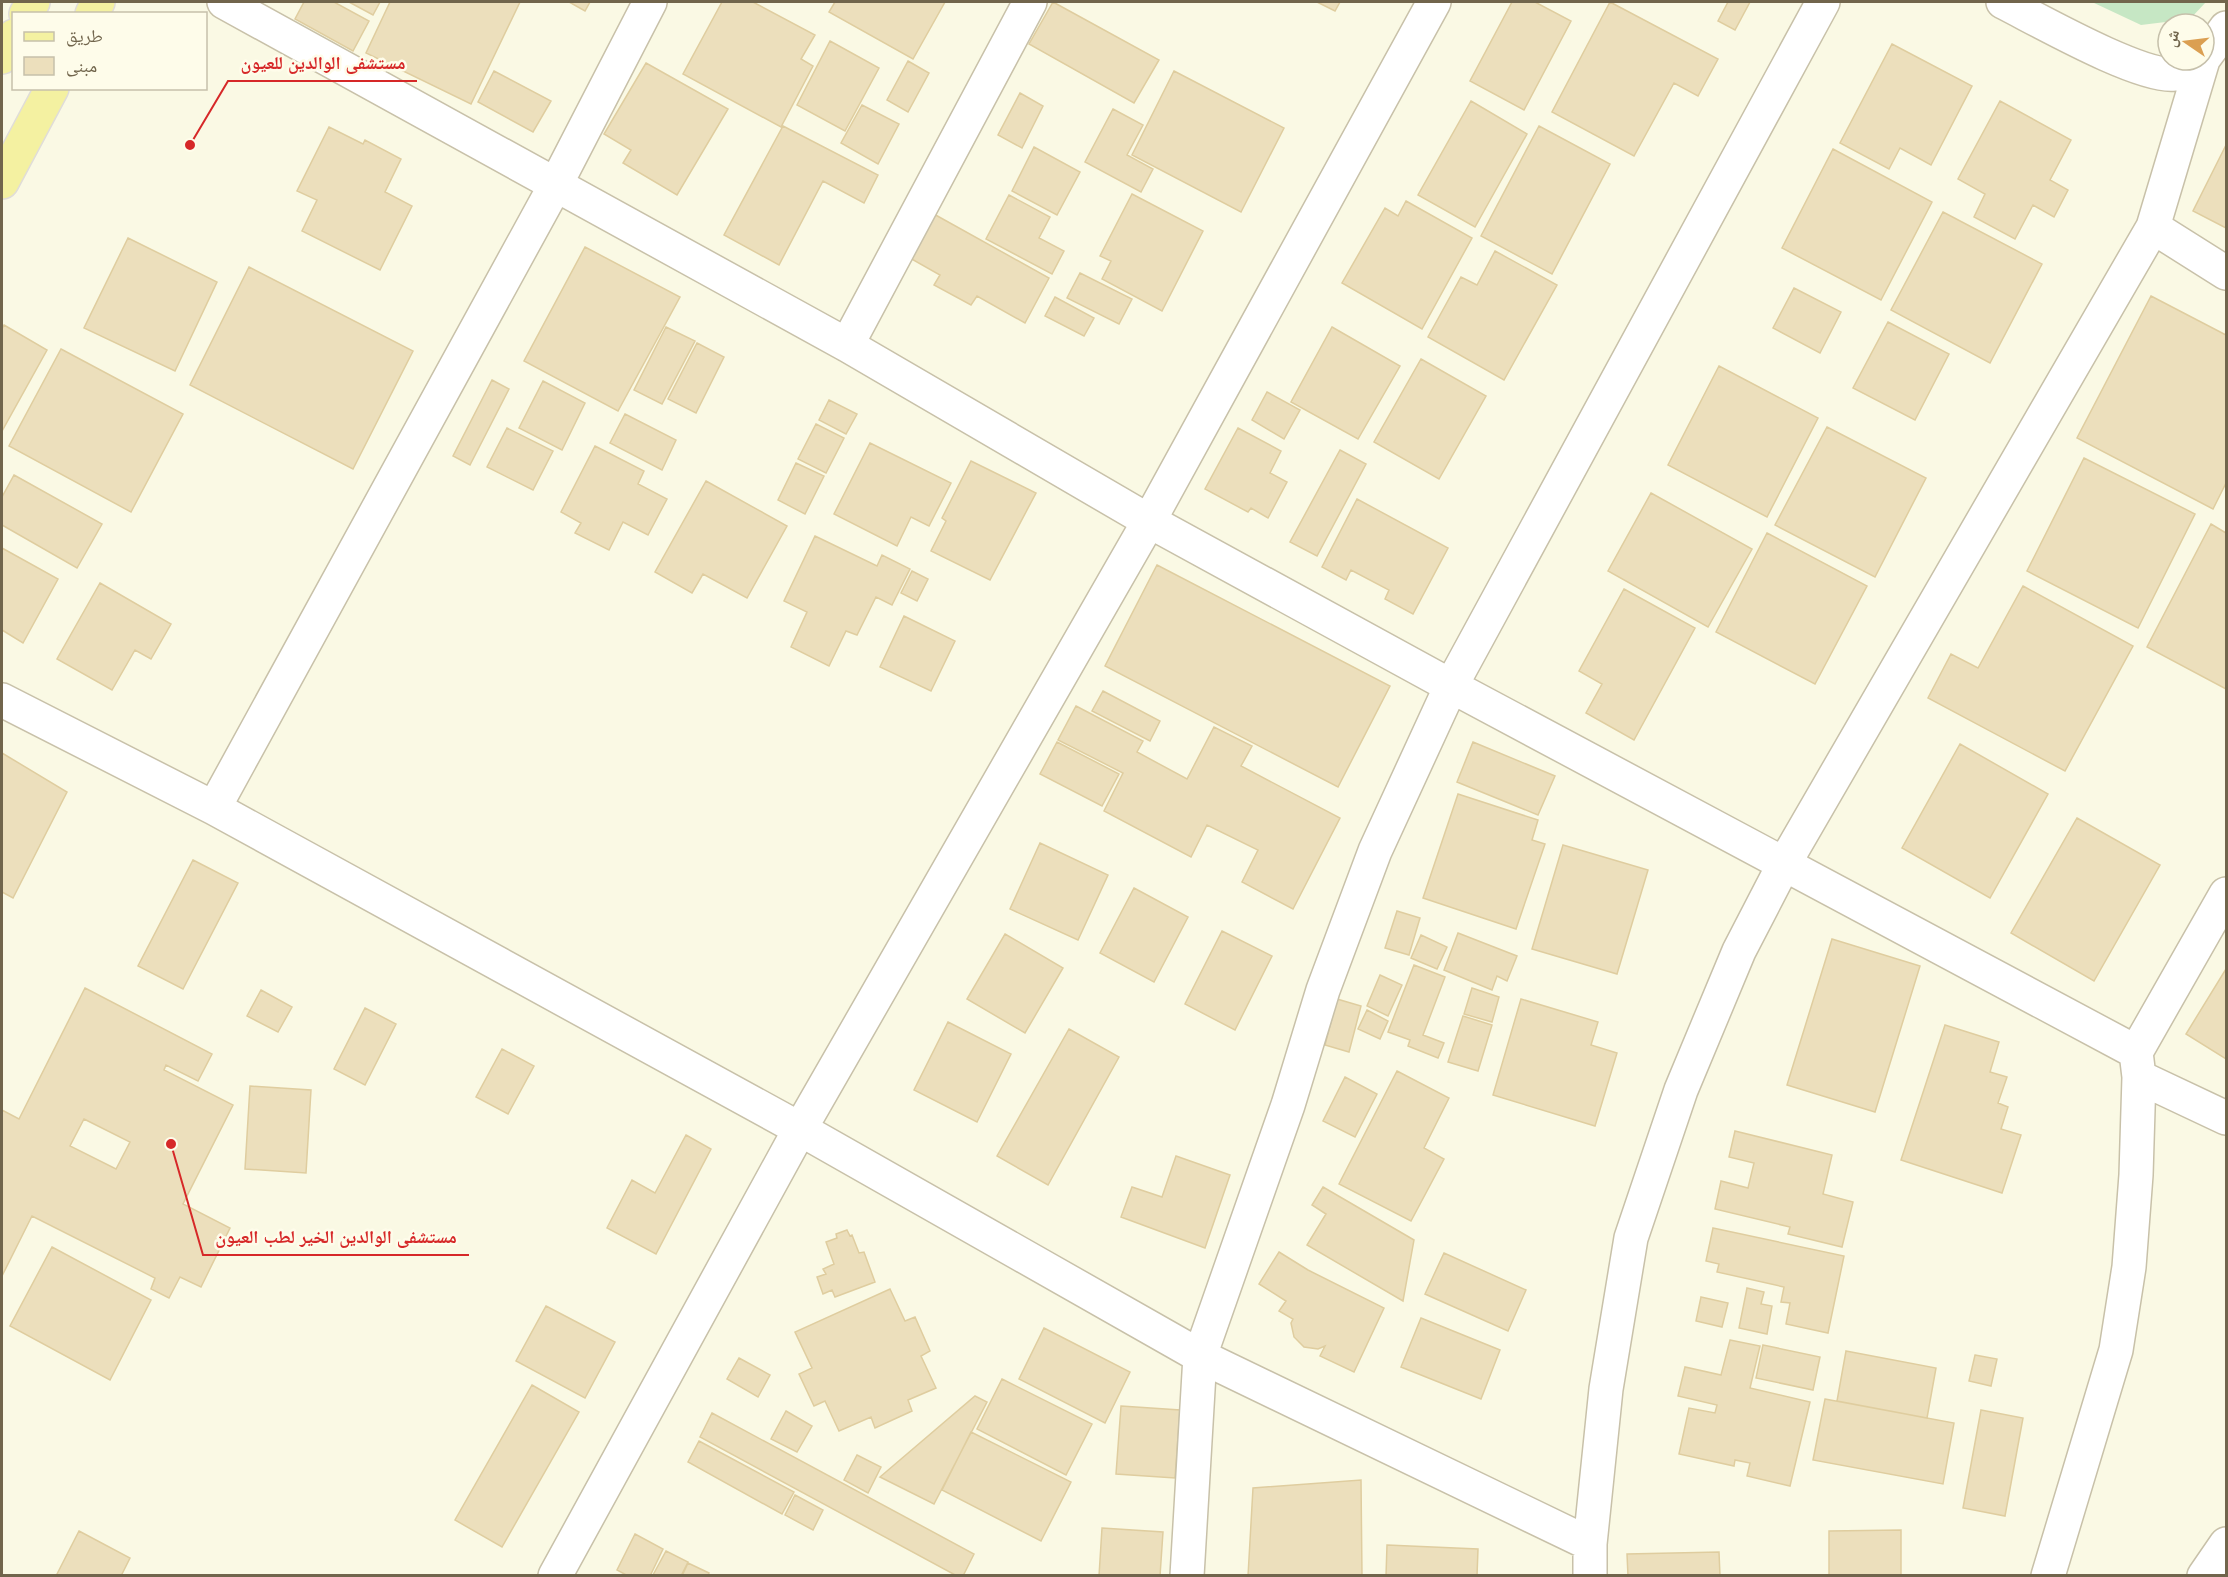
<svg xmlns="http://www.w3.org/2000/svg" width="2228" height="1577" font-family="Quicksand,'Noto Naskh Arabic',sans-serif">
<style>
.green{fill:#c6e7c4}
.building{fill:#ecdfbc;stroke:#dfcd9f;stroke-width:1.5;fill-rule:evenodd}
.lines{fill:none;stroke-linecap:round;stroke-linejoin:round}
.street-casing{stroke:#c8c1a9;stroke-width:36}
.primary-casing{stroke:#e0ddd8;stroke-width:36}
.street{stroke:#fff;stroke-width:33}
.primary{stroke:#f4f1a1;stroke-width:33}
.leader{fill:none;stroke:#d62828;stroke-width:2}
.callout-dot{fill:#d62828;stroke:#fefcea;stroke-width:2}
.callout-label{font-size:18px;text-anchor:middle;font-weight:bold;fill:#d62828;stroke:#fefcea;stroke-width:5;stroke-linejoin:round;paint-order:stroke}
</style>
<rect width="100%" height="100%" fill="#faf9e4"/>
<!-- green -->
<path class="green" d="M2092,2H2206L2190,19L2141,25Z"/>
<!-- building -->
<path class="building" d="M304,2H334L369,21L353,51L295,19Z
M349,2H380L373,15Z
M390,2H520L471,104L366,53Z
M569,2H590L585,11Z
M722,2H753L815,35L801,59L813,66L781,127L683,74Z
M835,2H945L913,59L829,12Z
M1053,2L1159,60L1134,103L1029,44Z
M1317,2H1340L1335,11Z
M1512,2H1535L1571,21L1524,110L1470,81Z
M1610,2L1718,59L1698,96L1674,83L1634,156L1552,112Z
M1728,2H1750L1735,30L1718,21Z
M830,41L879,68L845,131L797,105Z
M1892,44L1972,86L1931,165L1900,148L1889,169L1840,143Z
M908,61L929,73L908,112L887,100Z
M646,63L728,109L677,195L623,163L631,150L604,134Z
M494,71L551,101L533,132L478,102Z
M1174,71L1284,128L1241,212L1132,155Z
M1020,93L1043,106L1022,148L998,135Z
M1471,101L1527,134L1475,227L1418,195Z
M2000,101L2071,140L2050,180L2068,190L2054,217L2033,205L2015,239L1974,217L1985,194L1958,179Z
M862,105L899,124L878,164L841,143Z
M1113,109L1143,125L1127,155L1153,169L1141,192L1085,162Z
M783,126L878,175L864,203L823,181L779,265L724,235Z
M1539,126L1610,164L1552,274L1481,236Z
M329,127L363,144L365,140L401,159L385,192L412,206L380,270L302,231L317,200L297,191Z
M2226,145V228L2193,211Z
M1034,147L1080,172L1057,215L1012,191Z
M1833,149L1932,202L1881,300L1782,248Z
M1132,194L1203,231L1162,311L1102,279L1111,261L1100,256Z
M1009,195L1050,217L1039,238L1064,251L1052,274L986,239Z
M1406,201L1472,238L1422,329L1342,283L1385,208L1398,216Z
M1943,212L2042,264L1990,363L1891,310Z
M932,213L1049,278L1025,323L977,296L971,305L934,285L940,275L908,257Z
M128,238L217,282L175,371L84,328Z
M585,247L680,297L618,411L524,361Z
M1495,251L1557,285L1504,380L1428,337L1461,277L1477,285Z
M249,267L413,351L353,469L190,385Z
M1080,273L1132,299L1119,324L1067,298Z
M1794,288L1841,312L1820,353L1773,328Z
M2151,296L2226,335V483L2213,509L2077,438Z
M1055,297L1094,318L1084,336L1045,316Z
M1888,322L1949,354L1915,420L1853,388Z
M4,325L47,350L2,431V329Z
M666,327L695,341L662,404L634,390Z
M1332,327L1400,366L1358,439L1291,402Z
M697,343L724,357L696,413L668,399Z
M61,349L183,414L131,512L9,446Z
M1421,359L1486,396L1439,479L1374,442Z
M1719,366L1818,418L1767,517L1668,465Z
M492,380L509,389L470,465L453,456Z
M543,381L585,403L562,450L519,428Z
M1267,392L1300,410L1284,439L1252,420Z
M829,400L857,414L846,434L819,420Z
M625,414L676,440L662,470L610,443Z
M816,424L844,438L826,473L798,459Z
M1827,427L1926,478L1875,577L1775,525Z
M507,428L553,451L533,490L487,467Z
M1238,428L1281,451L1270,473L1287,482L1268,518L1251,508L1248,512L1205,489Z
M870,443L951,483L929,526L911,517L897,546L834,514Z
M595,446L644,471L638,484L667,499L648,535L623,522L609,550L575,533L581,523L561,512Z
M1340,450L1366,464L1317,556L1290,542Z
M2084,458L2195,514L2138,628L2027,571Z
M971,461L1036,493L990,580L931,551L946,521L942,518Z
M796,463L824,476L805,514L778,500Z
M14,475L102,524L77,568L2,525V497Z
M706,481L787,526L747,598L703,574L692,593L655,572Z
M1651,493L1752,549L1708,627L1608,571Z
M1357,499L1448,548L1413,614L1385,599L1389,590L1351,570L1346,580L1322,567Z
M2211,524L2226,533V689L2147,647Z
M1767,533L1867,586L1815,684L1716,632Z
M815,536L877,566L882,555L910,569L892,605L876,597L857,635L846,631L829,666L791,647L807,612L784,601Z
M2,548L58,579L23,643L2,630Z
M1157,565L1390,686L1338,787L1105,666Z
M912,571L928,579L917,601L901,593Z
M100,583L171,624L151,659L135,650L112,690L57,659Z
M2023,586L2133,646L2065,771L1928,698L1951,654L1978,668Z
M1624,589L1695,628L1634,740L1586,713L1602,684L1579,671Z
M904,616L955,641L931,691L880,667Z
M1103,691L1160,721L1150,741L1092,711Z
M1076,706L1143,741L1137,752L1187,779L1214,727L1252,746L1241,766L1340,818L1293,909L1242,882L1258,850L1207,825L1191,857L1104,811L1123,773L1058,740Z
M1057,742L1119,774L1102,806L1040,774Z
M1473,742L1555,776L1538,815L1457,782Z
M1960,744L2048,794L1990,898L1902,848Z
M2,753L67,792L13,898L2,892Z
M1458,794L1538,820L1532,840L1545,844L1516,929L1423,898Z
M2077,818L2160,865L2094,981L2011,933Z
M1040,843L1108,875L1078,940L1010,909Z
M1563,845L1648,870L1617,974L1532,949Z
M193,860L238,883L183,989L138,966Z
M1134,888L1188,917L1154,982L1100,953Z
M1397,911L1420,918L1409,955L1385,948Z
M1222,931L1272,956L1235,1030L1185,1004Z
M1458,933L1517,956L1507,981L1497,976L1492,990L1444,970Z
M1005,934L1063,968L1025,1033L967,999Z
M1421,935L1447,947L1437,969L1411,958Z
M1832,939L1920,966L1875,1112L1787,1085Z
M1414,965L1445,977L1423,1035L1444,1043L1438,1058L1408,1046L1410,1040L1388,1032Z
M2226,969V1059L2186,1034Z
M1380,975L1402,985L1388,1016L1367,1006Z
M85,988L212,1054L198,1081L166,1065L164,1070L233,1105L183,1204L230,1228L201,1287L180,1277L169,1298L151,1289L155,1278L32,1216L2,1276V1110L19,1119ZM84,1119L130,1142L116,1169L70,1146Z
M1472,988L1499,997L1492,1022L1464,1014Z
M261,990L292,1007L278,1032L247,1016Z
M1337,999L1361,1006L1349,1052L1325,1045Z
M1521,999L1598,1022L1591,1045L1617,1053L1595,1126L1493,1095Z
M365,1008L396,1024L365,1085L334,1069Z
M1367,1010L1388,1021L1380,1039L1358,1029Z
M1463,1016L1492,1025L1478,1071L1448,1062Z
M948,1022L1011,1054L977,1122L914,1090Z
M1945,1025L1999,1042L1990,1072L2007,1077L1998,1103L2008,1107L2001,1129L2021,1135L2002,1193L1901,1160Z
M1069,1029L1119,1057L1048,1185L997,1156Z
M502,1049L534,1066L508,1114L476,1097Z
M1397,1071L1449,1098L1424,1148L1444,1159L1411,1221L1339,1184Z
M1345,1077L1377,1094L1355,1137L1323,1121Z
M250,1086L311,1090L306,1173L245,1169Z
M1735,1131L1832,1155L1823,1194L1853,1202L1842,1247L1788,1234L1790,1227L1715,1209L1721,1181L1748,1188L1754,1163L1729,1157Z
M686,1135L711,1149L656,1254L607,1228L632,1180L655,1193Z
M1176,1156L1230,1175L1205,1248L1121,1217L1132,1187L1162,1197Z
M1323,1187L1414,1240L1403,1301L1307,1245L1326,1214L1312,1205Z
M1713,1228L1844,1256L1828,1333L1786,1324L1790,1303L1781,1302L1784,1287L1717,1272L1719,1264L1706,1261Z
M847,1230L850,1236L852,1235L859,1253L864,1252L875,1282L835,1297L832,1290L823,1294L817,1277L826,1274L823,1269L834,1264L826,1242L837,1238L836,1234Z
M52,1247L151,1300L110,1380L10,1326Z
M1279,1252L1308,1270L1384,1308L1354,1372L1320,1356L1325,1346L1318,1349L1304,1347L1294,1337L1291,1323L1293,1319L1279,1311L1286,1301L1259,1284Z
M1444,1253L1526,1290L1508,1331L1425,1294Z
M1747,1288L1764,1292L1761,1304L1772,1306L1767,1334L1739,1328Z
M890,1289L905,1321L915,1317L930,1351L921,1356L936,1388L908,1400L912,1411L875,1428L871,1417L839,1431L825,1401L814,1406L799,1374L812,1368L795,1332Z
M1701,1297L1728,1303L1722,1327L1696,1321Z
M546,1306L615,1342L585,1398L516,1361Z
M1421,1318L1500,1350L1481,1399L1401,1367Z
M1044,1328L1130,1372L1105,1423L1019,1379Z
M1730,1340L1760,1346L1750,1388L1810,1402L1790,1486L1747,1476L1750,1463L1735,1460L1734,1466L1679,1454L1689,1408L1715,1413L1717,1405L1678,1396L1685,1367L1721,1375Z
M1763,1345L1820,1357L1813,1390L1756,1378Z
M1846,1351L1936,1368L1927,1418L1837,1401Z
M1975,1355L1997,1359L1991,1386L1969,1381Z
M739,1358L770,1375L758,1397L727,1379Z
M1002,1379L1092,1424L1066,1475L977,1429Z
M532,1385L579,1412L502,1547L455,1520Z
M975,1396L987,1402L934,1504L880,1477Z
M1825,1399L1954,1423L1943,1484L1813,1460Z
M1121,1406L1180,1410L1175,1478L1116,1474Z
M1981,1410L2023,1418L2005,1516L1963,1508Z
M786,1411L812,1426L797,1452L771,1439Z
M712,1413L974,1554L963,1576H957L700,1437Z
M971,1432L1071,1482L1041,1541L942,1490Z
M699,1441L794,1492L782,1514L688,1462Z
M857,1455L881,1467L868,1493L844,1480Z
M1361,1480L1362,1576H1248L1253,1488Z
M795,1495L823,1510L813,1530L785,1515Z
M1102,1528L1163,1532L1160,1576H1099Z
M1901,1530V1576H1829V1531Z
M79,1531L130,1558L121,1576H56Z
M635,1534L663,1549L650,1576H628L617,1570Z
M1387,1545L1478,1549L1477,1576H1386Z
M666,1551L688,1562L681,1576L653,1575Z
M1719,1552L1720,1576H1628L1627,1554Z
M688,1563L709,1573L708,1576H682Z"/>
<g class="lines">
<defs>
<path id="street" d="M224,2L847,345L1149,521L1451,686L2136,1052L2139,1077L2226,1118
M2003,2C2037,19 2140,78 2174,74C2183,73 2193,67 2200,63
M2204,58L2226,28
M2153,227L2226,273
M847,345L1030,2
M2,700L214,808L800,1129L1200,1356L1590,1544
M214,808L556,184L650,2
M2136,1052L2226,894
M555,1576L800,1129L1149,521L1434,2
M1187,1576L1200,1356L1288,1105L1323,990L1375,851L1451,686L1823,2
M1590,1576V1544L1606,1389L1631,1238L1681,1090L1739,951L1784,864L2153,227L2203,60
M2048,1576L2116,1350L2129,1267L2136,1175L2139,1077
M2204,1576L2226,1544"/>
<path id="primary" d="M26,14L33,2
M92,14L98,2
M2,57L14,36
M2,182L52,88"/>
</defs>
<!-- street casing -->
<use href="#street" class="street-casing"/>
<!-- primary casing -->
<use href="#primary" class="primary-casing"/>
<!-- street -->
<use href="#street" class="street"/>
<!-- primary -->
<use href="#primary" class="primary"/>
</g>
<!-- callouts -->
<path class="leader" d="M190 145L228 81H417M171 1144L203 1255H469"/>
<g class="callout-dot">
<circle cx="190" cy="145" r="6"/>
<circle cx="171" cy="1144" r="6"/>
</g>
<g class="callout-label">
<text x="323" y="69">مستشفى الوالدين للعيون</text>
<text x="336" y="1243">مستشفى الوالدين الخير لطب العيون</text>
</g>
<!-- border -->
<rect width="2228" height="1577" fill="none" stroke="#71654c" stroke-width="6"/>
<!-- legend -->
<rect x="12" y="12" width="195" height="78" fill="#fefcea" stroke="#c6c0ab" stroke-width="1.5"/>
<rect x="24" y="32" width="30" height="9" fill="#f4f1a1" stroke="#c6c0ab" stroke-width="1.5"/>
<text x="66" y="42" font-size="18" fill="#71654c">طريق</text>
<rect x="24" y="57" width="30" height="18" fill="#ecdfbc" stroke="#c6c0ab" stroke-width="1.5"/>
<text x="66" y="72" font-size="18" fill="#71654c">مبنى</text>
<!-- north arrow -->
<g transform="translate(2186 42) rotate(284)"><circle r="28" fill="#fefcea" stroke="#c6c0ab" stroke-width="1.5"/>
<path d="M0-4.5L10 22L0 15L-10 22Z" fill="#db9f52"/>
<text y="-9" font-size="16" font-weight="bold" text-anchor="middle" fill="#71654c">ش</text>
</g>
</svg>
